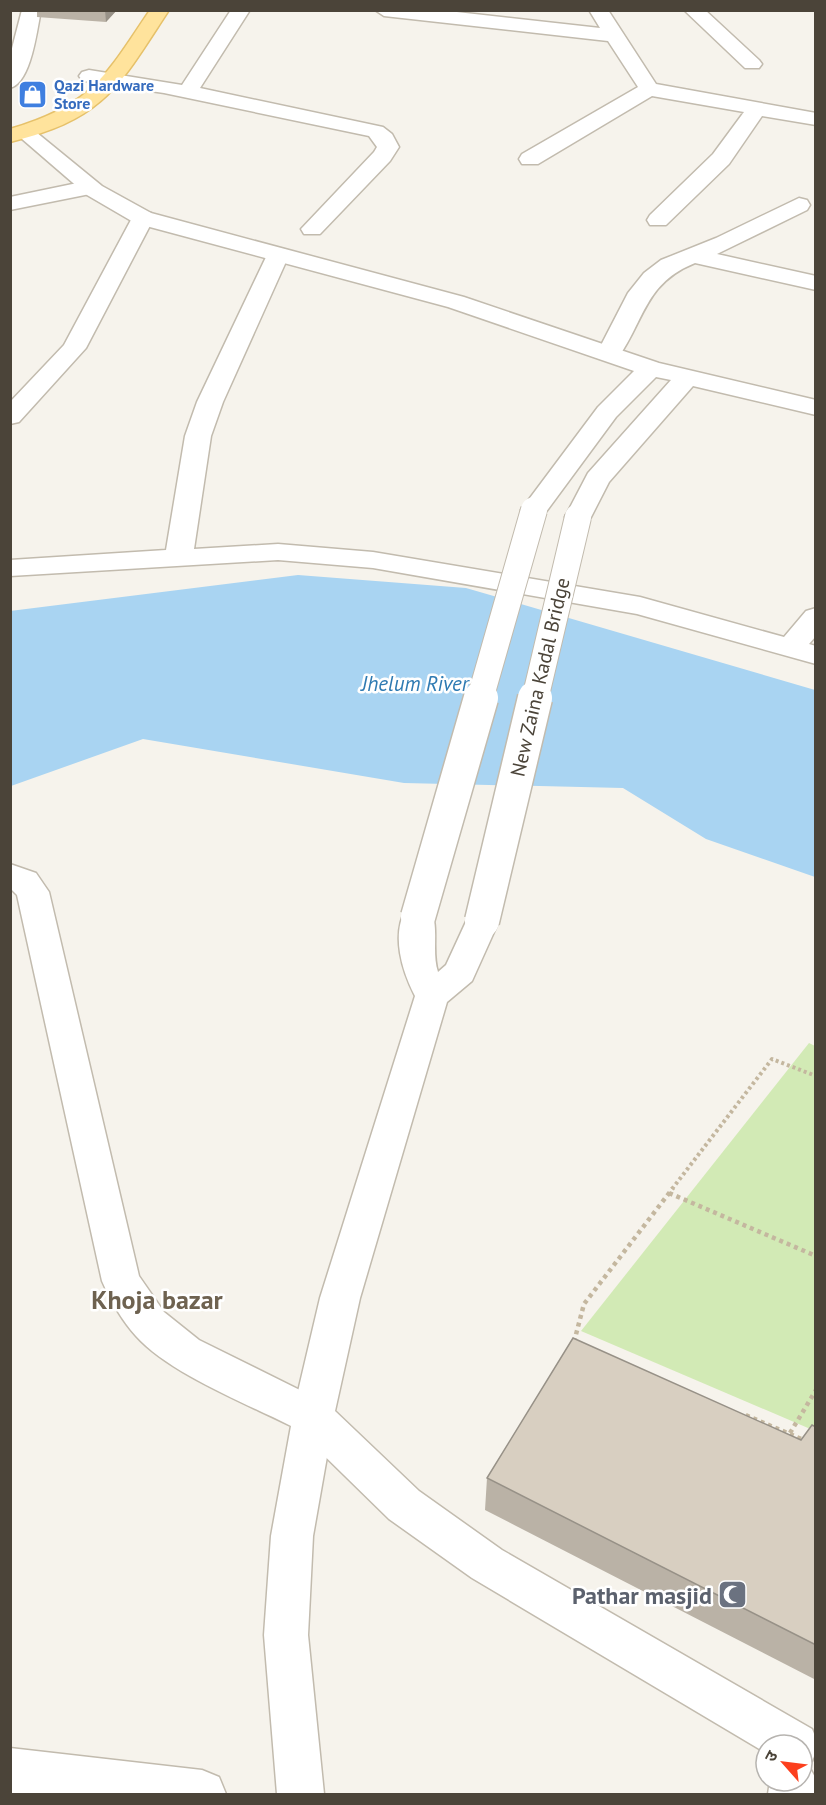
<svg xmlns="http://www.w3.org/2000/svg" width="826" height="1805" font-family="'PT Sans','Noto Sans Devanagari',sans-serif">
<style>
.green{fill:#d2eab5}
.water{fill:#a9d4f2}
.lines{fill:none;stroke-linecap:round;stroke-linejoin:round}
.minor-casing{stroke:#c2bbae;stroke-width:3}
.tertiary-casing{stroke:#c2bbae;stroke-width:3}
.primary-casing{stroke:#e6c16a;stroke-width:3}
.path-far1{stroke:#c4b79f;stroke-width:4;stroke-dasharray:3 3;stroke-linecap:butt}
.path{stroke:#c4b79f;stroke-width:4.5;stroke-dasharray:4 4;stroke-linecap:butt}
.minor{fill:#fff;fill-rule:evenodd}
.tertiary{fill:#fff;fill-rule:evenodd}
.primary{fill:#ffe39c;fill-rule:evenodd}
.tertiary-bridge-far1-casing{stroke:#c2bbae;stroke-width:28;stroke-linecap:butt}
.tertiary-bridge-casing{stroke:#c2bbae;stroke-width:37;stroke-linecap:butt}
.tertiary-bridge-far1{stroke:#fff;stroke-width:26}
.tertiary-bridge{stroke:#fff;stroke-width:34}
.wall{fill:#bab2a6}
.shaded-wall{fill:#979187}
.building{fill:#d8cfc1;stroke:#979187;stroke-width:1.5}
.labels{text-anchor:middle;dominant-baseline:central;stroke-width:5;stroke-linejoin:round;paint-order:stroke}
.far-shop-label{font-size:16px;font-weight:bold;fill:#366cbe;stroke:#fff;text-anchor:start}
.street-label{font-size:20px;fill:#4b4439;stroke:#fff}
.water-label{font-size:21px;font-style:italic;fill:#2e7ab2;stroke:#fff}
.near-worship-label{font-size:24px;font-weight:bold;fill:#5b616d;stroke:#fff;text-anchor:end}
.district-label{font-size:26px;font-weight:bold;fill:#6e6250;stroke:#fff}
</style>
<rect width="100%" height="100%" fill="#f6f3ec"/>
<!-- green -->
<path class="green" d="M809,1043L815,1046V1431L581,1331Z"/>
<!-- water -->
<path class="water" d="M298,575L466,588L815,690V877L706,839L623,788L404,783L143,739L11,786L10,611Z"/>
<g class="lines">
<defs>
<path id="minor" d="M22,10H41C37,30 31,83 10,88V56Z
M231,10H250L200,88L383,127L392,134L399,147L390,161L320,234H304L301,229L374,152L377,147L369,136L164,93L89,82L82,80L79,76L82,72L89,70L182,85Z
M375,10H439L600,28L589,10H608L656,84L816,113V125L762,116L729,164L666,225H650L647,220L650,215L713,154L744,112L652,96L538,164H522L519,159L522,154L638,87L608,41L384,16Z
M684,10H705L759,60L762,64L759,68H745Z
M87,181L95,183L98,188L95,193L10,210V197Z
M799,198L807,200L810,205L807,210L717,254L816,276V290L695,263C645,283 645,319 618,358L609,360L600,358L597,353L628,293L644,273L661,260L716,238Z
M143,211L151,213L154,218L86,348L19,422L10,424V402L64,345L132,218L135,213Z
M278,248L286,250L289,255L223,402L211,436L194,549L278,544L373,552L640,597L784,637L806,611L816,608V636L809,644L816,646V664L637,614L373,568L278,560L10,576V560L166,550L185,436L197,402L267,255L270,250Z
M10,864L36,873L49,892L139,1276L164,1312L199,1340L328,1404L334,1417L313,1536L308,1635L324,1794H277L264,1635L271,1536L291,1426C245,1403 169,1373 136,1336C122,1321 110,1299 102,1281L17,895L10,888Z
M10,1748L202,1770L219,1777L226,1794H10Z"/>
<path id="tertiary" d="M24,126L31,128L102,186L151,213L464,297L659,363L816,400V415L693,386L609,482L588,523L578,525L568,523L565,517L588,473L671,380L656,377L616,417L543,516L534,518L525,516L521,510L598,407L634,371L448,307L135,223L87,195L14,132L17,128Z
M418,905L430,909C440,926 431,951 438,972L446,965L470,913L482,909L494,913L499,921L472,981L447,1002L360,1298L335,1411L419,1491L502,1550L812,1729C817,1739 817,1751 812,1761L807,1763L816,1779L815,1794H768L770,1781H802V1745H766V1753L472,1578L389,1519L298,1430L292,1417L320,1298L415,996C402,971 391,935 406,909Z"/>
<path id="primary" d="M150,10H169C119,86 105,119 10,142V129C92,105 105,77 150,10Z"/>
</defs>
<!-- minor casing -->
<use href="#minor" class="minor-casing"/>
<!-- tertiary casing -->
<use href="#tertiary" class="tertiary-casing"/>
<!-- primary casing -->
<use href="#primary" class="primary-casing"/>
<!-- path-far1 -->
<path class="path-far1" d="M672,1189L772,1059L816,1076"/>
<!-- path -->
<path class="path" d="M669,1193L816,1256
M574,1342L584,1304L673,1188
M740,1418L743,1414L806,1441
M790,1433L816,1390"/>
<!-- minor -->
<use href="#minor" class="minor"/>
<!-- tertiary -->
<use href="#tertiary" class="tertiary"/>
<!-- primary -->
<use href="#primary" class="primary"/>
<defs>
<path id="tertiary-bridge-far1" d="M480,699L534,510
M535,699L578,517"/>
<path id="tertiary-bridge" d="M418,917L481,698
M482,921L535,698"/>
</defs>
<!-- tertiary-bridge-far1 casing -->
<use href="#tertiary-bridge-far1" class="tertiary-bridge-far1-casing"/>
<!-- tertiary-bridge casing -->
<use href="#tertiary-bridge" class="tertiary-bridge-casing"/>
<!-- tertiary-bridge-far1 -->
<use href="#tertiary-bridge-far1" class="tertiary-bridge-far1"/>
<!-- tertiary-bridge -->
<use href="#tertiary-bridge" class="tertiary-bridge"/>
</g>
<!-- wall -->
<path class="wall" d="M37,10H117L106,22L37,17Z
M816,1427V1680L485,1510L487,1478L801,1440Z"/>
<!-- shaded-wall -->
<path class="shaded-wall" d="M105,10H117L106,22Z"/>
<!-- building -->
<path class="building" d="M573,1338L801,1440L812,1425L816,1427V1645L487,1478Z"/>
<!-- icons -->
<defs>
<symbol id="shop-square" viewBox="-11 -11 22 22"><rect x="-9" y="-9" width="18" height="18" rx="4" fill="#3f7fe0" stroke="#fff"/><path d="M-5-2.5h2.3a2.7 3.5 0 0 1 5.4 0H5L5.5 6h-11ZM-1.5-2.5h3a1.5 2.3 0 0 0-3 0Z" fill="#fff"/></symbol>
<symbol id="mosque-square" viewBox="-11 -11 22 22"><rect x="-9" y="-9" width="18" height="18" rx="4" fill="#6b7280" stroke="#fff"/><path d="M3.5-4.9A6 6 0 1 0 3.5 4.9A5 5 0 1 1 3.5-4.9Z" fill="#fff"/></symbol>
</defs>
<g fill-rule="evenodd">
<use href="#shop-square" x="16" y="78" width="33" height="33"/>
<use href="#mosque-square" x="716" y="1578" width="33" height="33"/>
</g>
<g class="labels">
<!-- far-shop labels -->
<g class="far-shop-label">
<text x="54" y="85">Qazi Hardware<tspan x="54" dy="18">Store</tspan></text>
</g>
<!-- street labels -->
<g class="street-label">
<text transform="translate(540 677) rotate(-77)">New Zaina Kadal Bridge</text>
</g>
<!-- water labels -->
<g class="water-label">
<text x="415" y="683">Jhelum River</text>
</g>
<!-- near-worship labels -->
<g class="near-worship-label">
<text x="712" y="1595">Pathar masjid</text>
</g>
<!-- district labels -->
<g class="district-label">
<text x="157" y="1299">Khoja bazar</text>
</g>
</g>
<!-- border -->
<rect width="826" height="1805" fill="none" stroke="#4b4439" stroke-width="24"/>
<!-- north arrow -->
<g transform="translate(784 1763) rotate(298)"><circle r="28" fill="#ffffff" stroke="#b7b4b0" stroke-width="1.5"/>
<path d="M0-4.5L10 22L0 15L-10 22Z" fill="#fc3f1d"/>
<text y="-9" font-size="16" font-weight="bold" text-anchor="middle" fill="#4b4439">उ</text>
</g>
</svg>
